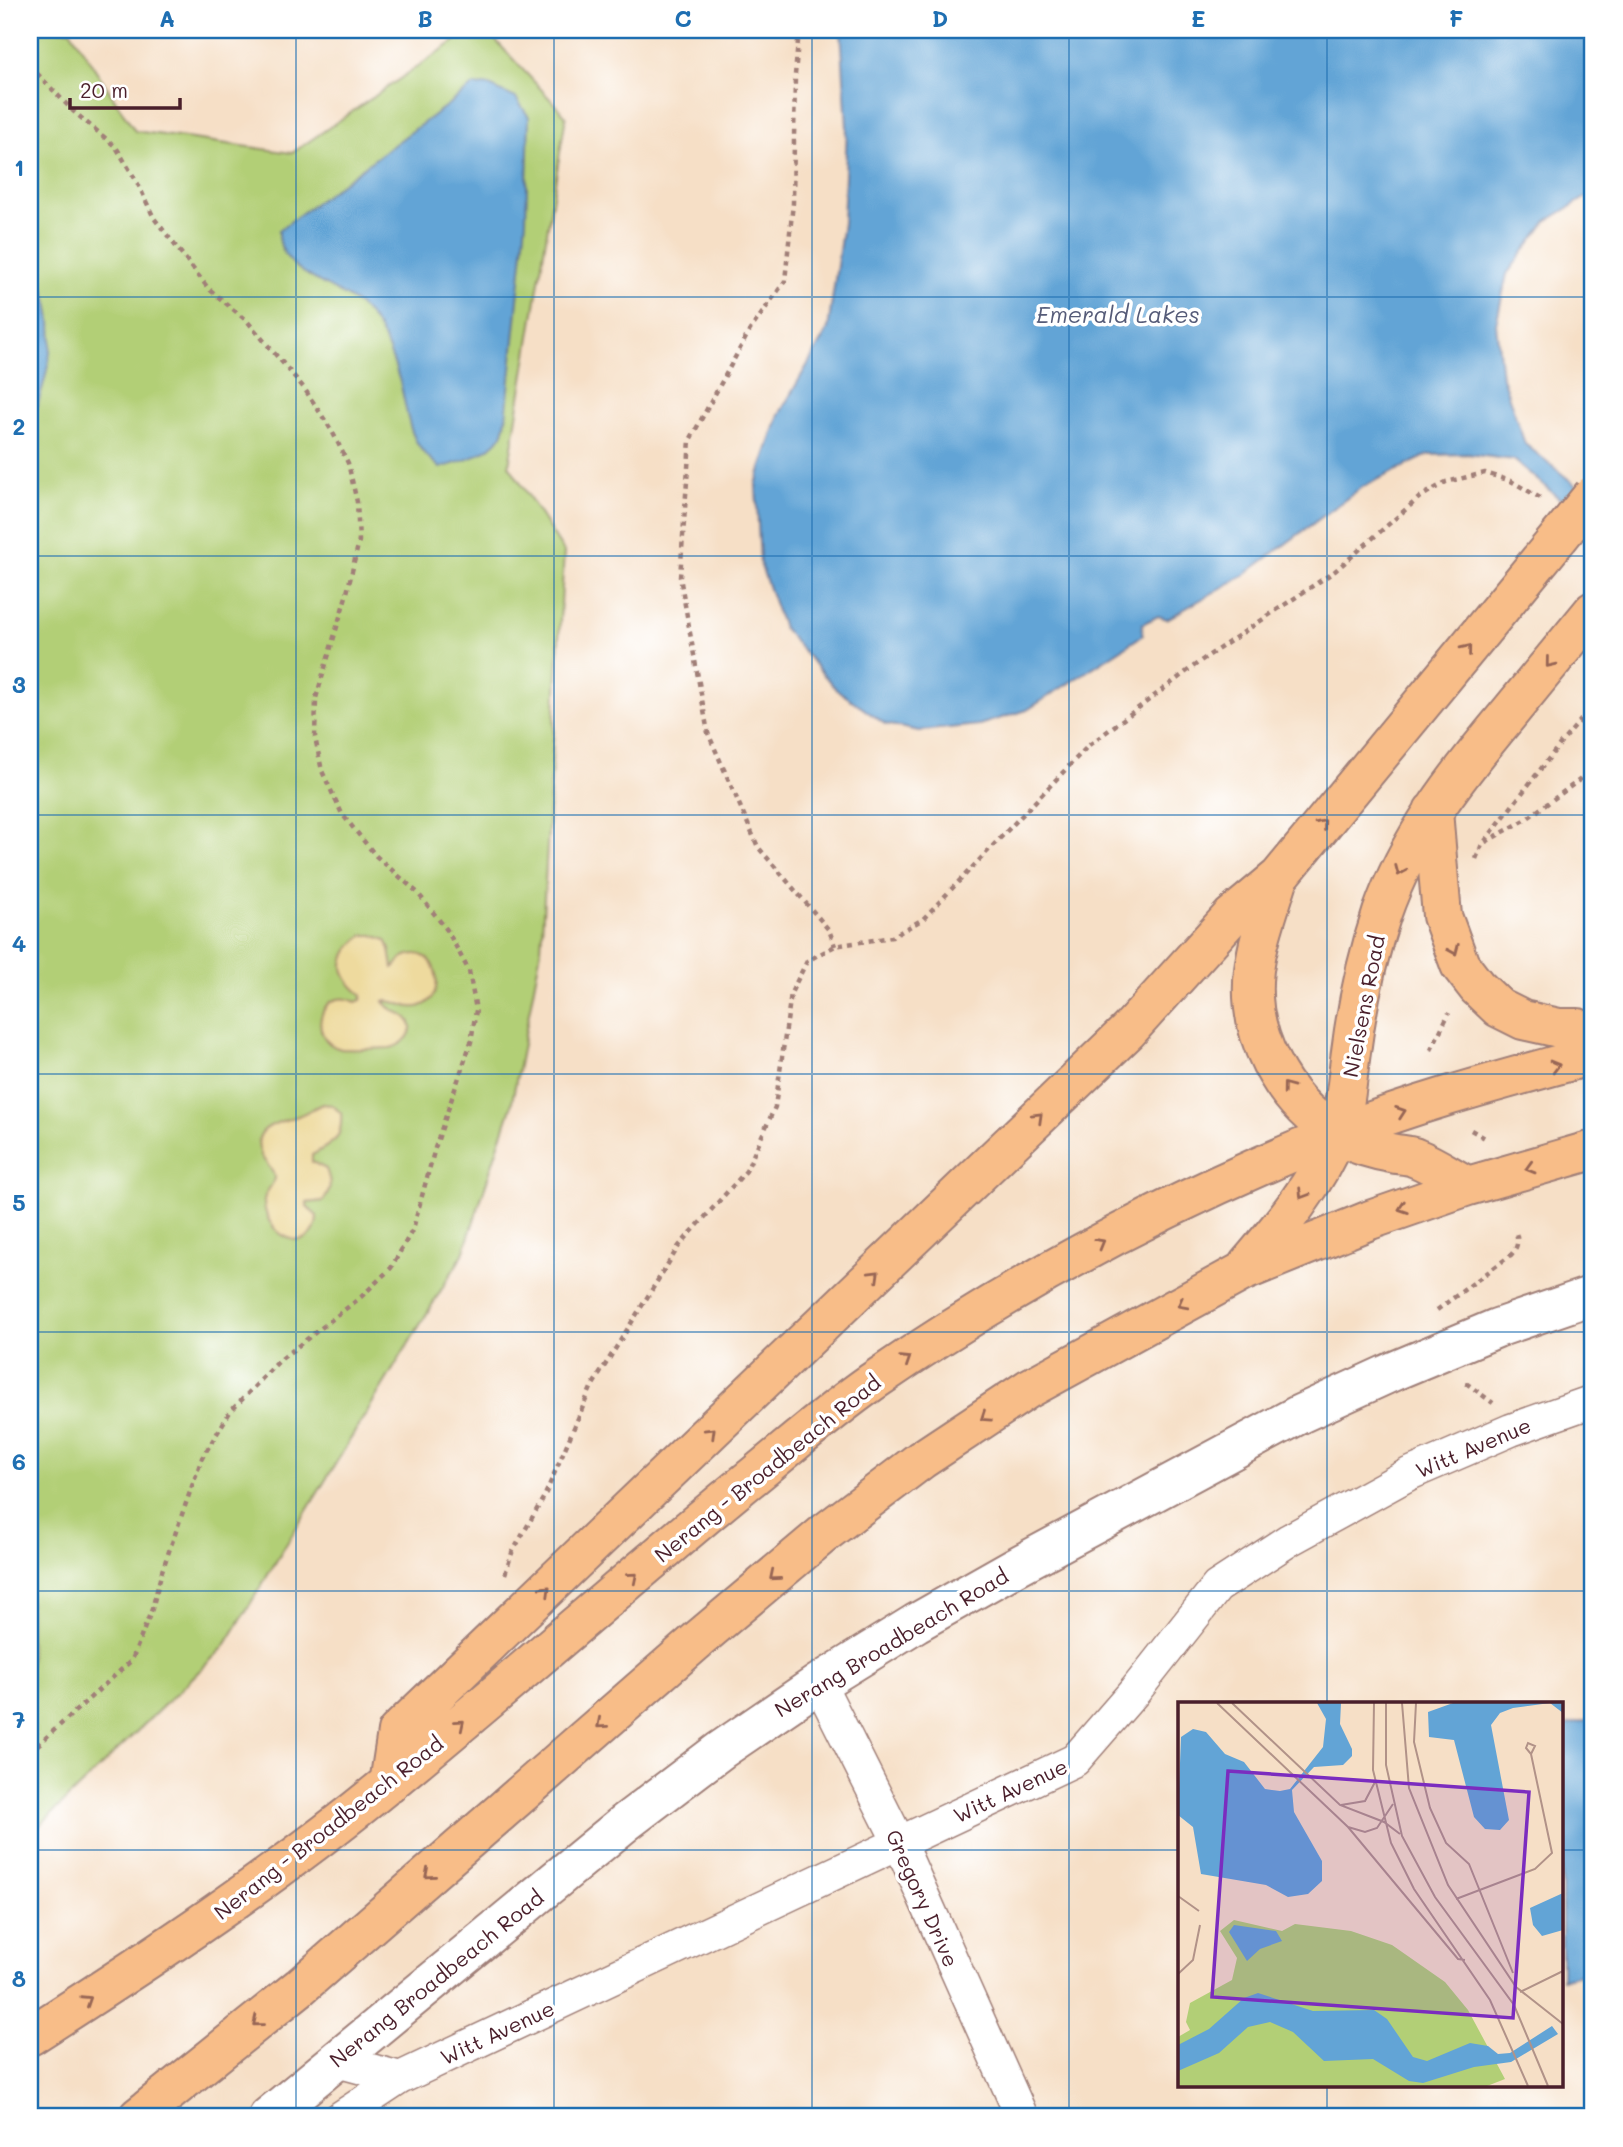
<svg xmlns="http://www.w3.org/2000/svg" width="1623" height="2147" font-family="Mali,sans-serif">
<style>
.green{fill:#b2cf76;stroke:#7e7750;stroke-width:2}
.sand{fill:#eeda9e;stroke:#9c7c64;stroke-width:2}
.water{fill:#62a4d6;stroke:#566280;stroke-width:2}
.lines{fill:none;stroke-linecap:round;stroke-linejoin:round}
.minor-casing{stroke:#a07f78;stroke-width:35}
.tertiary-casing{stroke:#a07f78;stroke-width:42}
.primary-casing{stroke:#a07f78;stroke-width:42}
.path{stroke:#a07f78;stroke-width:4.5;stroke-dasharray:5 5;stroke-linecap:butt}
.minor{stroke:#fff;stroke-width:32}
.tertiary{stroke:#fff;stroke-width:38}
.primary{stroke:#f8bd88;stroke-width:38}
.primary-bridge-casing{stroke:#a07f78;stroke-width:42;stroke-linecap:butt}
.primary-bridge{stroke:#f8bd88;stroke-width:38}
.oneway{stroke:#986655}
.grid{fill:none;stroke:#1f6fb2;stroke-width:2;stroke-opacity:0.55}
.labels{text-anchor:middle;dominant-baseline:central;stroke-width:7;stroke-linejoin:round;paint-order:stroke}
.street-label{font-size:21px;fill:#4a1f2b;stroke:#fff}
.water-label{font-size:23px;font-style:italic;fill:#555b78;stroke:#fff}
.inset-road{fill:none;stroke:#b19288;stroke-width:2}
.view{fill:#7b2cbf;fill-opacity:0.15;stroke:#7b2cbf;stroke-width:3.5}
.inset-edge{fill:none;stroke:#4a1f2b;stroke-width:3.5}
.neatline{fill:none;stroke:#1f6fb2;stroke-width:2.5}
.grid-label{font-size:23px;text-anchor:middle;font-weight:bold;fill:#1f6fb2}
</style>
<rect width="100%" height="100%" fill="#fff"/>
<filter id="ink" filterUnits="userSpaceOnUse"><feTurbulence type="fractalNoise" baseFrequency=".0143" numOctaves="2"/><feDisplacementMap in="SourceGraphic" scale="14" xChannelSelector="R" yChannelSelector="G"/><feConvolveMatrix kernelMatrix="1 2 1 2 8 2 1 2 1" color-interpolation-filters="sRGB"/></filter>
<filter id="wash" filterUnits="userSpaceOnUse"><feTurbulence type="fractalNoise" baseFrequency=".00686" numOctaves="4" result="noise"/><feDisplacementMap in="SourceGraphic" scale="28" xChannelSelector="R" yChannelSelector="G"/><feGaussianBlur stdDeviation="1.57" result="paint"/><feColorMatrix in="noise" values="0 0 0 0 0 0 0 0 0 0 0 0 0 0 0 0 0 1.4 0 .05"/><feComposite in="paint" operator="in"/></filter>
<g filter="url(#wash)">
<rect width="100%" height="100%" fill="#f6dfc6"/>
<!-- green -->
<path class="green" d="M30,30H70L135,131L292,153L471,30H486L566,116L509,465L564,552L541,950L511,1107L463,1254L224,1647L30,1835Z"/>
<!-- sand -->
<path class="sand" d="M363,935H373L386,940L390,949L393,968C398,965 399,959 404,957C437,941 449,997 421,1006C409,1011 397,1000 384,1001C389,1013 409,1012 411,1026C412,1037 400,1046 390,1048C385,1048 345,1050 341,1049C305,1040 320,984 356,1002L361,1000L362,995C336,975 337,955 363,935Z
M322,1104L332,1105L341,1113C343,1139 334,1143 312,1155V1162L326,1169C331,1182 332,1190 323,1201L307,1203V1207L317,1216C317,1256 266,1242 264,1202C263,1193 273,1187 274,1178C275,1171 264,1162 261,1155C249,1127 279,1122 298,1116C306,1113 314,1108 322,1104Z"/>
<!-- water -->
<path class="water" d="M841,30H1593V193L1547,221L1507,274L1496,324L1502,377L1525,444L1593,499V527L1514,460L1468,454L1428,455L1362,487L1244,575L1167,619L1158,616L1142,624L1143,635L1027,710L979,725L919,731L885,724L836,689L783,628L760,563L756,484L779,415L828,329L843,223L847,127Z
M487,85L516,98L529,117L526,221L506,419C505,425 504,432 501,436C490,454 458,463 440,468C434,462 426,456 421,449C407,430 406,404 400,382C393,359 384,333 368,314C343,284 276,277 279,230L473,86Z
M30,259C67,321 49,367 30,430Z
M1593,1718V1970L1562,1979V1727Z"/>
</g>
<g filter="url(#ink)">
<g class="lines">
<defs>
<path id="minor" d="M819,1683L899,1842L1022,2117
M337,2061L400,2078
M341,2117L400,2078L1075,1760L1135,1691L1217,1587L1289,1540L1409,1474L1511,1430L1593,1401"/>
<path id="tertiary" d="M268,2117L626,1822L721,1750L819,1683L916,1623L1015,1567L1300,1414L1394,1371L1497,1328L1593,1295"/>
<path id="primary" d="M1433,811L1442,916L1460,965L1477,987L1499,1008L1523,1020L1559,1028H1578L1593,1036
M1279,877C1270,907 1258,938 1254,970C1246,1034 1281,1099 1335,1133C1351,1144 1377,1151 1396,1154C1402,1155 1410,1155 1416,1158C1434,1165 1451,1177 1468,1186
M1247,1266C1281,1226 1316,1185 1336,1135C1346,1109 1347,1079 1351,1052C1357,1005 1367,958 1382,913C1408,838 1456,777 1506,717C1535,682 1564,646 1593,611
M389,1784L397,1732L1128,1031L1231,917L1279,877L1559,537
M30,2036C154,1957 276,1876 389,1783C508,1686 622,1584 740,1487C784,1452 826,1414 872,1382C1015,1283 1172,1200 1334,1135C1418,1102 1506,1079 1593,1055
M138,2117L300,1987L699,1639L826,1532L921,1460L1028,1389L1242,1272L1370,1220L1468,1186L1593,1150"/>
</defs>
<!-- minor casing -->
<use href="#minor" class="minor-casing"/>
<!-- tertiary casing -->
<use href="#tertiary" class="tertiary-casing"/>
<!-- primary casing -->
<use href="#primary" class="primary-casing"/>
<!-- path -->
<path class="path" d="M799,30L795,75L793,203L785,281L750,330L690,440L680,577L708,733L758,847L829,930L835,946
M30,66L73,111L116,147L137,182L154,218L208,288L248,322L304,388L332,431L348,463L357,502L359,541L347,593L316,698L315,737L322,771L342,814L376,856L417,892L447,930L469,971L476,1010L471,1042L435,1148L413,1229L391,1268L361,1297L280,1360L230,1412L202,1458L162,1571L152,1609L132,1660L30,1752
M1485,841L1560,744L1593,706
M1476,859L1482,844L1525,820L1593,770
M1431,1050L1449,1013
M1471,1130L1485,1138
M1437,1310L1511,1255C1517,1248 1519,1242 1516,1233
M1466,1383L1493,1403
M505,1574L512,1553L545,1495L591,1388L679,1246L746,1171L775,1107L791,993L807,961L835,946L892,937L923,919L1089,745L1202,660L1335,571L1420,497L1446,482L1485,473L1511,481L1542,499"/>
<!-- minor -->
<use href="#minor" class="minor"/>
<!-- tertiary -->
<use href="#tertiary" class="tertiary"/>
<!-- primary -->
<use href="#primary" class="primary"/>
<defs>
<path id="primary-bridge" d="M1559,537L1593,495"/>
</defs>
<!-- primary-bridge casing -->
<use href="#primary-bridge" class="primary-bridge-casing"/>
<!-- primary-bridge -->
<use href="#primary-bridge" class="primary-bridge"/>
</g>
<!-- one-way arrows -->
<defs><path id="oneway-chevron" d="M-2-3.5L2.5 0L-2 3.5" fill="none" stroke-width="1.6" stroke-linecap="round" stroke-linejoin="round" transform="scale(1.75)"/></defs>
<g class="oneway">
<use href="#oneway-chevron" transform="translate(1467 649) rotate(-51)"/>
<use href="#oneway-chevron" transform="translate(1550 663) rotate(129)"/>
<use href="#oneway-chevron" transform="translate(1322 824) rotate(-51)"/>
<use href="#oneway-chevron" transform="translate(1400 871) rotate(113)"/>
<use href="#oneway-chevron" transform="translate(1454 950) rotate(67)"/>
<use href="#oneway-chevron" transform="translate(1555 1066) rotate(-15)"/>
<use href="#oneway-chevron" transform="translate(1287 1087) rotate(-127)"/>
<use href="#oneway-chevron" transform="translate(1401 1112) rotate(-19)"/>
<use href="#oneway-chevron" transform="translate(1038 1117) rotate(-44)"/>
<use href="#oneway-chevron" transform="translate(1530 1168) rotate(164)"/>
<use href="#oneway-chevron" transform="translate(1303 1194) rotate(122)"/>
<use href="#oneway-chevron" transform="translate(1403 1208) rotate(161)"/>
<use href="#oneway-chevron" transform="translate(1100 1243) rotate(-30)"/>
<use href="#oneway-chevron" transform="translate(875 1275) rotate(-44)"/>
<use href="#oneway-chevron" transform="translate(1182 1304) rotate(152)"/>
<use href="#oneway-chevron" transform="translate(906 1360) rotate(-33)"/>
<use href="#oneway-chevron" transform="translate(985 1417) rotate(146)"/>
<use href="#oneway-chevron" transform="translate(711 1432) rotate(-44)"/>
<use href="#oneway-chevron" transform="translate(774 1576) rotate(140)"/>
<use href="#oneway-chevron" transform="translate(633 1577) rotate(-40)"/>
<use href="#oneway-chevron" transform="translate(546 1590) rotate(-44)"/>
<use href="#oneway-chevron" transform="translate(460 1724) rotate(-40)"/>
<use href="#oneway-chevron" transform="translate(601 1724) rotate(139)"/>
<use href="#oneway-chevron" transform="translate(429 1874) rotate(139)"/>
<use href="#oneway-chevron" transform="translate(87 2000) rotate(-33)"/>
<use href="#oneway-chevron" transform="translate(257 2022) rotate(141)"/>
</g>
</g>
<!-- grid -->
<path class="grid" d="M296,30V2117M554,30V2117M812,30V2117M1069,30V2117M1327,30V1704M30,297H1593M30,556H1593M30,815H1593M30,1074H1593M30,1332H1593M30,1591H1593M30,1850H1180M1562,1850H1593M1327,2086V2117"/>
<g class="labels">
<!-- street labels -->
<g class="street-label">
<text transform="translate(1363 1006) rotate(-79)">Nielsens Road</text>
<text transform="translate(1473 1447) rotate(-23)">Witt Avenue</text>
<text transform="translate(767 1468) rotate(-39)">Nerang - Broadbeach Road</text>
<text transform="translate(891 1642) rotate(-31)">Nerang Broadbeach Road</text>
<text transform="translate(1010 1790) rotate(-25)">Witt Avenue</text>
<text transform="translate(328 1827) rotate(-38)">Nerang - Broadbeach Road</text>
<text transform="translate(923 1898) rotate(66)">Gregory Drive</text>
<text transform="translate(436 1978) rotate(-39)">Nerang Broadbeach Road</text>
<text transform="translate(497 2032) rotate(-25)">Witt Avenue</text>
</g>
<!-- water labels -->
<g class="water-label">
<text x="1118" y="314">Emerald Lakes</text>
</g>
</g>
<!-- overview -->
<g transform="translate(1178 1702)">
<rect width="385" height="385" fill="#f6dfc6"/>
<path d="M56,218L104,229L117,222L173,229L214,243L267,280L290,308L327,377L309,384H0V335L12,328L8,320L12,301L54,278L59,256L42,229Z" fill="#b2cf76"/>
<path d="M139,1H163L162,22L174,47V54L165,63L136,65L114,88L116,110L144,159V179L130,192L110,195L88,183L23,172L15,125L0,113L3,35L15,27L28,30L47,52L66,60L87,87L102,89L112,87L145,45L148,17ZM275,1H385V11L372,1L335,6L322,11L313,23L331,118L322,128L307,127L296,115L276,38L251,35L250,10ZM385,191V228L364,234L355,223L352,206ZM56,223L98,229L104,239L82,247L69,259L51,230ZM80,291L135,309L196,308L209,317L235,355L249,359L292,341L310,344L320,352L332,351L374,324L380,332L333,360L296,365L245,381L231,379L195,357L146,359L115,330L92,320L70,325L41,351L0,369V343L31,327L66,296Z" fill="#62a4d6"/>
<path class="inset-road" d="M39,1L170,125L280,257L287,258M54,1L162,103L206,120L222,132M196,1L195,68L213,141L236,187L312,298L350,384M208,1V63L224,134L257,195L336,303L370,384M224,1L231,86L270,183L338,285L385,322M238,1L236,40L252,106L268,141L291,162L335,271M163,103L187,99L197,80M170,125L187,130L199,126L215,102M0,194L21,209M278,197L357,167L374,151L353,52L348,46L350,41L357,44L353,52M0,272L15,258L22,223M342,290L385,269"/>
<path class="view" d="M50,69L351,90L335,316L34,295Z"/>
<rect width="385" height="385" class="inset-edge"/>
</g>
<!-- margin -->
<rect width="1623" height="2147" fill="none" stroke="#fff" stroke-width="77"/>
<!-- scale -->
<path d="M70 98v10h110v-10" fill="none" stroke="#4a1f2b" stroke-width="3.5"/>
<text x="80" y="98" font-size="21" fill="#4a1f2b" stroke="#ffffff" stroke-width="5" paint-order="stroke">20 m</text>
<rect x="38" y="38" width="1546" height="2070" class="neatline"/>
<g class="grid-label">
<text x="167" y="27">A</text>
<text x="425" y="27">B</text>
<text x="683" y="27">C</text>
<text x="940" y="27">D</text>
<text x="1198" y="27">E</text>
<text x="1456" y="27">F</text>
<text x="19" y="176">1</text>
<text x="19" y="435">2</text>
<text x="19" y="693">3</text>
<text x="19" y="952">4</text>
<text x="19" y="1211">5</text>
<text x="19" y="1470">6</text>
<text x="19" y="1728">7</text>
<text x="19" y="1987">8</text>
</g>
</svg>
